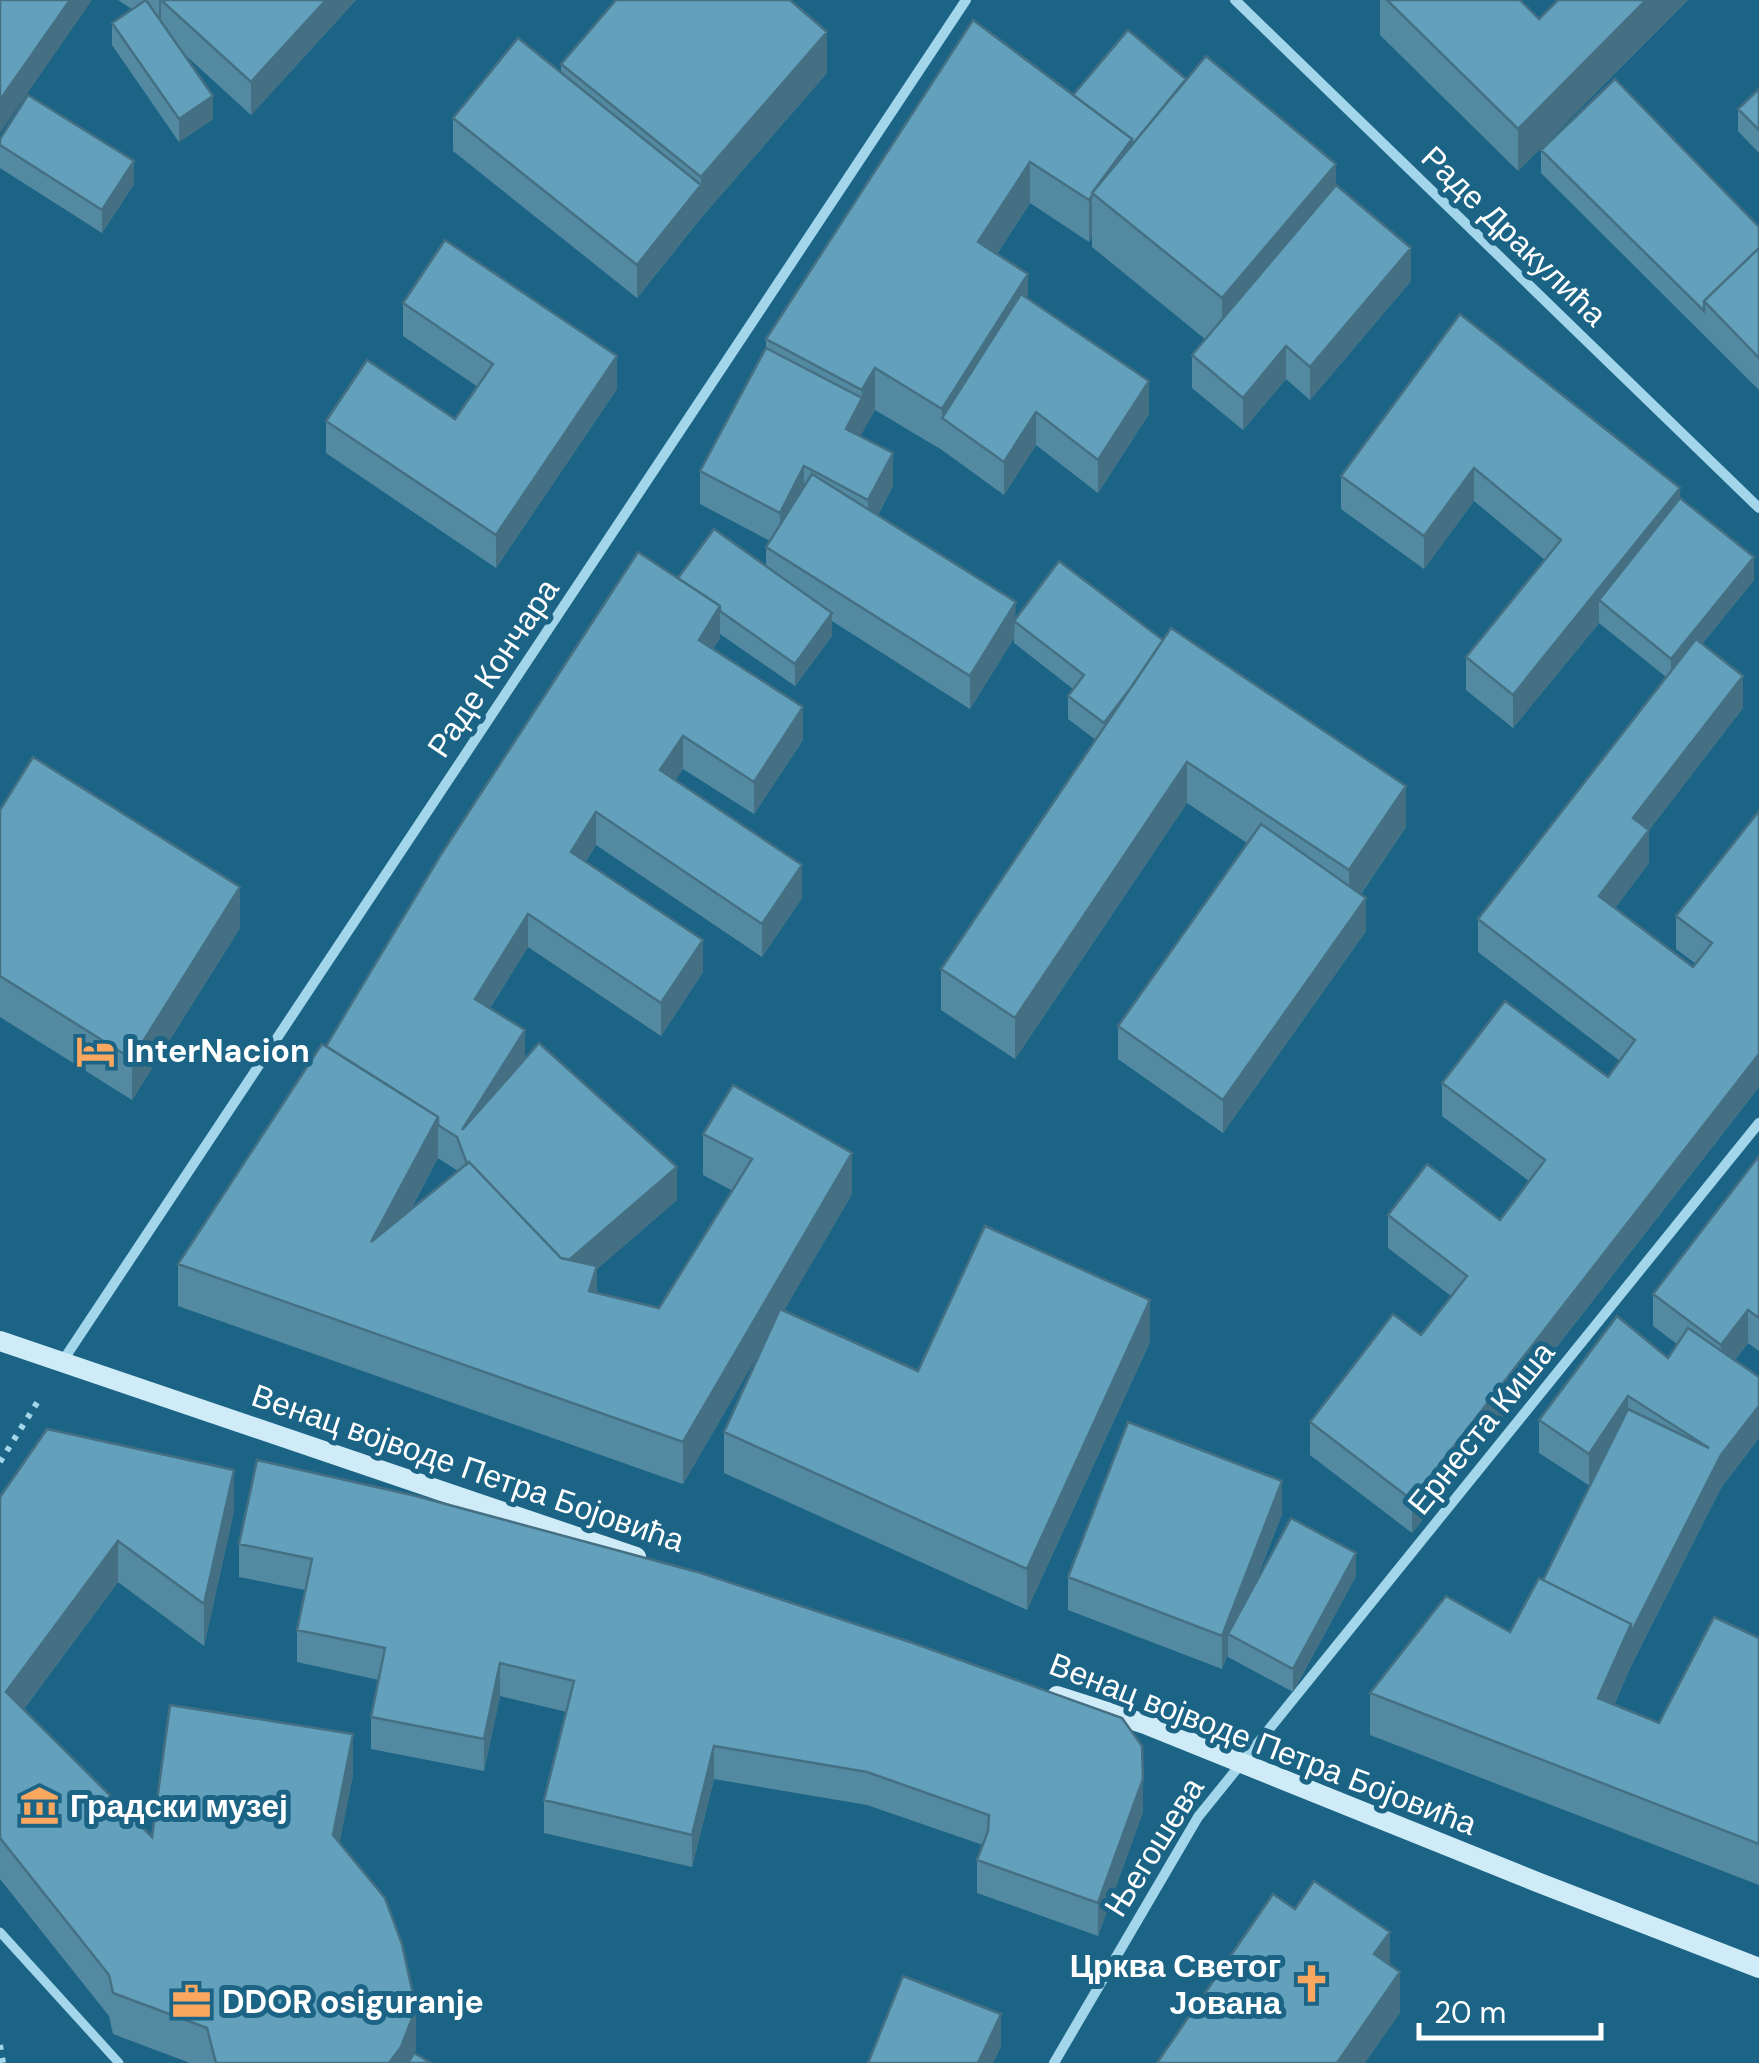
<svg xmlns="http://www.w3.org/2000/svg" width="1759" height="2063" font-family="'DM Sans',sans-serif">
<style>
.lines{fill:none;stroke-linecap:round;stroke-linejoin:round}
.path{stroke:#a3d6eb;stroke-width:6;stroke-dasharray:5 8;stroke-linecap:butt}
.pedestrian{stroke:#a3d6eb;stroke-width:9}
.minor{stroke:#a3d6eb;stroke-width:10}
.secondary{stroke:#cfebf8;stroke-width:20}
.wall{fill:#548aa1;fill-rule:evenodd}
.shaded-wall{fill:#457083}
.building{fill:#62a0bb;stroke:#457083;stroke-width:2.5}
.labels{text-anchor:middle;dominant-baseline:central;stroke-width:10;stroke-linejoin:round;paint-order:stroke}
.street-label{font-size:32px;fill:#fff;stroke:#1c6485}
.poi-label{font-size:32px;font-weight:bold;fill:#fff;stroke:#1c6485;text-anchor:start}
</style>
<rect width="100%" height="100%" fill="#1c6485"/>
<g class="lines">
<!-- path -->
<path class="path" d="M0,1462L40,1398
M0,2045L3,2063"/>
<!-- pedestrian -->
<path class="pedestrian" d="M0,1932L119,2063"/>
<!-- minor -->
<path class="minor" d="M1235,0L1759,508
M62,1362L966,0
M1054,2063L1198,1817L1759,1123"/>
<!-- secondary -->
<path class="secondary" d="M0,1341L636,1557
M1057,1696L1145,1724L1537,1882L1759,1968"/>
</g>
<!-- wall -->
<path class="wall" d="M118,0H356L251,115L182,52L213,119L179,142L112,45V23L132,9Z
M1380,0H1520L1539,19L1558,0H1688L1518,171L1380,35Z
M561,64L827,73L701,218L637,298L453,151V118L561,72Z
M1186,79L1336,185L1411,281L1310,400L1286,379L1243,430L1192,388V355L1205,339L1092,247V236L1089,242L1030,203L997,254L1028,299L1149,414L1098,493L1036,445L1004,495L942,450L875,410L860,436L893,486L878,515L1016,618L1406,827L1361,894L1366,931L1223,1133L1118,1059V1026L1247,843L1187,803L1015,1059L941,1010V969L1096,740L1068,719V696L1073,689L1014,643V638L970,709L832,621V636L795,686L720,634V638L713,649L803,740L754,814L683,769L675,780L802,898L762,957L596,845L586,861L703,972L661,1036L528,947L490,1008L525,1059L677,1200L597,1269V1293L659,1308L733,1191L703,1175V1134L852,1194L784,1310L918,1371L1150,1342L1027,1610L724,1473V1432L762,1347L683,1484L178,1306V1264L326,1046L678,578L766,566V547L770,541L700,504V471L766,348V339L1073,95ZM438,1158L458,1171L411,1209Z
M1759,89V153L1738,131V109Z
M0,139L134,184L102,233L0,168Z
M1541,150L1759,227V390L1541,173Z
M403,303L617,389L496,568L326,453V421L455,419L478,387L403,336Z
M1460,314L1680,498L1754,580L1702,644L1743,708L1649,830V863L1615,908L1693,967L1696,964L1676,949V916L1759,811V1087L1412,1533L1310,1455V1422L1421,1335L1451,1296L1388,1248V1215L1500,1220L1529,1181L1442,1116V1083L1608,1077L1620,1061L1478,952V919L1666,677L1599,623L1513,728L1466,690V657L1545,560L1474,501L1424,569L1341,509V476Z
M0,810L240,928L132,1100L0,1017Z
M1759,1156V1351L1748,1343L1735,1360L1759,1377V1438L1721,1488L1631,1666L1614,1705L1659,1723L1759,1638V1885L1370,1735V1693L1510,1632L1543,1580L1590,1486L1539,1453V1420L1668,1358L1677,1344L1653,1326V1294Z
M257,1460L1143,1812L1098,1936L977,1893V1860L983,1845L867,1805L714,1779L692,1867L544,1833V1800L567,1712L500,1696L484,1771L371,1749V1717L379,1680L297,1662V1630L305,1590L239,1577V1544Z
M0,1497L234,1511L204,1646L118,1582L24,1709L152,1837L353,1775L339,1843L416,2049L414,2053L431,2063H190L113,2034L109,2016L0,1879Z
M1282,1514L1254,1586L1356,1576L1293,1692L1228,1657V1653L1222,1669L1068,1610V1577Z"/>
<!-- shaded-wall -->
<path class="shaded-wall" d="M70,0H92L0,133V100Z
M159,0H161V26L159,29Z
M326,0H356L251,115V82Z
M1646,0H1688L1518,171V129Z
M827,32V73L701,218L637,298V265L701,185V177Z
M213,96V119L179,142V119Z
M1132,139V180L1093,194Z
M134,161V184L102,233V210Z
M1030,162V203L978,283V242Z
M1336,164V218L1222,352V298Z
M1092,195V236L1089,242V200Z
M1411,248V281L1310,400V367Z
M1028,274V315L942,418V409Z
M1286,346V379L1243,430V398Z
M617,356V389L496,568V535Z
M875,368V410L846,461V429L862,398V390Z
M1149,381V414L1098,493V460Z
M1036,412V445L1004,495V462Z
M893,453V486L868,533V500Z
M804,466V499L780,546V513Z
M1474,468V501L1424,569V536Z
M1680,488V521L1599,600V623L1513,728V695Z
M1754,557V580L1671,682V659Z
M1016,602L1014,638L970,709V676Z
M720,606V638L699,672V640Z
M832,613V636L795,686V664Z
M1743,676V708L1633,851V818Z
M803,707V740L754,814V782Z
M683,736V769L660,803V770Z
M1187,762V803L1015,1059V1018Z
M1406,786V827L1349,911V870Z
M596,812V845L571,884V852Z
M1649,830V863L1599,929V896Z
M802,865V898L762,957V924Z
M240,887V928L132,1100V1059Z
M1366,898V931L1223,1133V1100Z
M528,914V947L475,1031V999Z
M703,940V972L661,1036V1003Z
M525,1030V1063L462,1130Z
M1759,1054V1087L1412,1533V1500Z
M438,1117V1158L371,1283V1242Z
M852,1153V1194L683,1484V1442Z
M677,1167V1200L597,1269V1307L561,1266Z
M1150,1300V1342L1027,1610V1569Z
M1748,1310V1343L1721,1378V1345Z
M1628,1396V1428L1589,1487V1454Z
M1759,1406V1438L1721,1488L1631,1666L1598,1740V1698L1631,1624L1721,1455Z
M234,1470V1511L204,1646V1604Z
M1282,1481V1514L1234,1637L1228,1634V1653L1222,1669V1636Z
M118,1541V1582L6,1733V1692Z
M1356,1553V1576L1293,1692V1669Z
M500,1663V1696L484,1771V1739Z
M353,1734V1775L333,1877V1835Z
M714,1746V1779L692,1867V1835Z
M1143,1779V1812L1098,1936V1903Z
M1390,1932V1973L1374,1954Z
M1400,1972V2013L1365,2063H1337Z
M416,2008V2049L410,2063H389Z
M1001,2014V2047L993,2063H978Z"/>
<!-- building -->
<path class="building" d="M0,0H70L0,100Z
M146,0L213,96L179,119L112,23Z
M161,0H326L251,82Z
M616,0H790L827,32L701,177L561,64Z
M1387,0H1520L1539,19L1558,0H1646L1518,129Z
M973,20L1132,139L1092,193L1093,194L1089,200L1030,162L978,242L1028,274L942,409L875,368L862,390L766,339Z
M1128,30L1186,79L1132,145V139L1073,95Z
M518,38L701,185L637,265L453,118Z
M1206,56L1336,164L1222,298L1092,193Z
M1615,79L1759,227V248L1704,301V311L1541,150Z
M1759,89V130L1738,109Z
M28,95L134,161L102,210L0,145V139Z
M1336,185L1411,248L1310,367L1286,346L1243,398L1192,355Z
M445,240L617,356L496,535L326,421L367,360L455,419L493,364L403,303Z
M1759,248V358L1704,301Z
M1021,294L1149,381L1098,460L1036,412L1004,462L942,418Z
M1460,314L1680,488L1513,695L1466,657L1561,540L1474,468L1424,536L1341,476Z
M766,348L862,398L846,429L893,453L868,500L804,466L780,513L700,471Z
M812,474L1016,602L970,676L766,547Z
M1680,498L1754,557L1671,659L1599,600Z
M714,529L832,613L795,664L720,611V606L678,578Z
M638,552L720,606L699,640L803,707L754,782L683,736L660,770L802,865L762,924L596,812L571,852L703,940L661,1003L528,914L475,999L525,1030L462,1130L539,1043L677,1167L569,1260L561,1258L469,1162L467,1164L457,1137L438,1125V1117L326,1046L440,856Z
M1059,561L1163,640L1132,686L1104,723L1068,696L1084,675L1014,621Z
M1171,628L1406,786L1349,870L1187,762L1015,1018L941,969Z
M1696,639L1743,676L1633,818L1649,830L1599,896L1693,967L1712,943L1676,916L1759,811V1054L1412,1500L1310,1422L1393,1314L1421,1335L1467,1276L1388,1215L1427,1164L1500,1220L1545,1160L1442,1083L1505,1001L1608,1077L1635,1040L1478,919Z
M33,757L240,887L132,1059L0,976V810Z
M1261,824L1366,898L1223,1100L1118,1026Z
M322,1044L438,1117L371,1242L469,1162L561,1258L597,1266L589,1291L659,1308L752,1159L703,1134L733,1085L852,1153L683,1442L178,1264Z
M1759,1156V1318L1748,1310L1721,1345L1653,1294Z
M985,1226L1150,1300L1027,1569L724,1432L780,1309L918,1371Z
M1617,1316L1668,1358L1688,1328L1759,1377V1406L1721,1455L1631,1633V1624L1543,1580L1628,1409L1709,1448L1628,1396L1589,1454L1539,1420Z
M1128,1422L1282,1481L1222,1636L1068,1577Z
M47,1429L234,1470L204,1604L118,1541L6,1692L152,1837L170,1705L353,1734L333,1835L385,1898L402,1944L416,2008L401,2047L389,2063H216L207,2028L113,1993L109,1975L0,1838V1497Z
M257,1460L416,1496L701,1573L913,1643L1122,1718L1142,1746L1143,1779L1098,1903L977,1860L988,1831L989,1815L867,1772L714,1746L692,1835L544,1800L574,1681L500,1663L484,1739L371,1717L385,1648L297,1630L312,1559L239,1544Z
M1291,1518L1356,1553L1293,1669L1228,1634Z
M1539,1578L1631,1624L1598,1698L1659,1723L1714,1617L1759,1638V1844L1370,1693L1446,1596L1510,1632Z
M1314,1881L1390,1932L1374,1954L1400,1972L1337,2063H1157L1273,1894L1295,1909Z
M903,1976L1001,2014L978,2063H868Z
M414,2053L431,2063H408Z"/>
<!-- icons -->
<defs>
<symbol id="hotel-bare" viewBox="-9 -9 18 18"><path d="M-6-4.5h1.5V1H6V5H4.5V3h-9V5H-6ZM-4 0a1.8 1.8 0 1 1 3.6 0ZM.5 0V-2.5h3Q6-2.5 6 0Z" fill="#fca760" stroke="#1c6485" stroke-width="2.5" paint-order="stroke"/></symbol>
<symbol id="museum-bare" viewBox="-9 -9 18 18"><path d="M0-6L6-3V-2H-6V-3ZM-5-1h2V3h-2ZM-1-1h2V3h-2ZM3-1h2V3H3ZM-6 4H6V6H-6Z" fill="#fca760" stroke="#1c6485" stroke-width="2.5" paint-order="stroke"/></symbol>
<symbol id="church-bare" viewBox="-9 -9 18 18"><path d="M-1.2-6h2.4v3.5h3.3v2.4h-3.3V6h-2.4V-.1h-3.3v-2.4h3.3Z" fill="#fca760" stroke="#1c6485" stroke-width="2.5" paint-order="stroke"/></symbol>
<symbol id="office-bare" viewBox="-9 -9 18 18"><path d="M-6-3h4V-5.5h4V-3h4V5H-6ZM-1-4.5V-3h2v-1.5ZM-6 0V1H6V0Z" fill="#fca760" stroke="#1c6485" stroke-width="2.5" paint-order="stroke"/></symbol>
</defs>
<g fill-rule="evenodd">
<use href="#hotel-bare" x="68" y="1024" width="55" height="55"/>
<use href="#museum-bare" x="12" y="1778" width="55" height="55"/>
<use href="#church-bare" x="1284" y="1956" width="55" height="55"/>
<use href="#office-bare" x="164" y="1974" width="55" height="55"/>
</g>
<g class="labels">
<!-- street labels -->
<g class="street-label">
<text transform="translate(1514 236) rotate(44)">Раде Дракулића</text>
<text transform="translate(493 668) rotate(-56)">Раде Кончара</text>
<text transform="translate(1481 1428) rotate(-51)">Ернеста Киша</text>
<text transform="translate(468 1468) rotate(19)">Венац војводе Петра Бојовића</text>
<text transform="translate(1263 1744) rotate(21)">Венац војводе Петра Бојовића</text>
<text transform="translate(1154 1847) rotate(-58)">Његошева</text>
</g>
<!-- poi labels -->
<g class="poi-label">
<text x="126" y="1051">InterNacion</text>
<text x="70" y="1806">Градски музеј</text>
<text x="1281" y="1966" text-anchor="end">Црква Светог<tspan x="1281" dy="37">Јована</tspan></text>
<text x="222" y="2002">DDOR osiguranje</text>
</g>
</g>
<!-- scale -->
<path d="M1419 2023v15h182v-15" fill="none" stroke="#ffffff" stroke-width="5"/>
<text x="1434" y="2023" font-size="30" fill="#ffffff" stroke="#1c6485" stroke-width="8" paint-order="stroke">20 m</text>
</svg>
